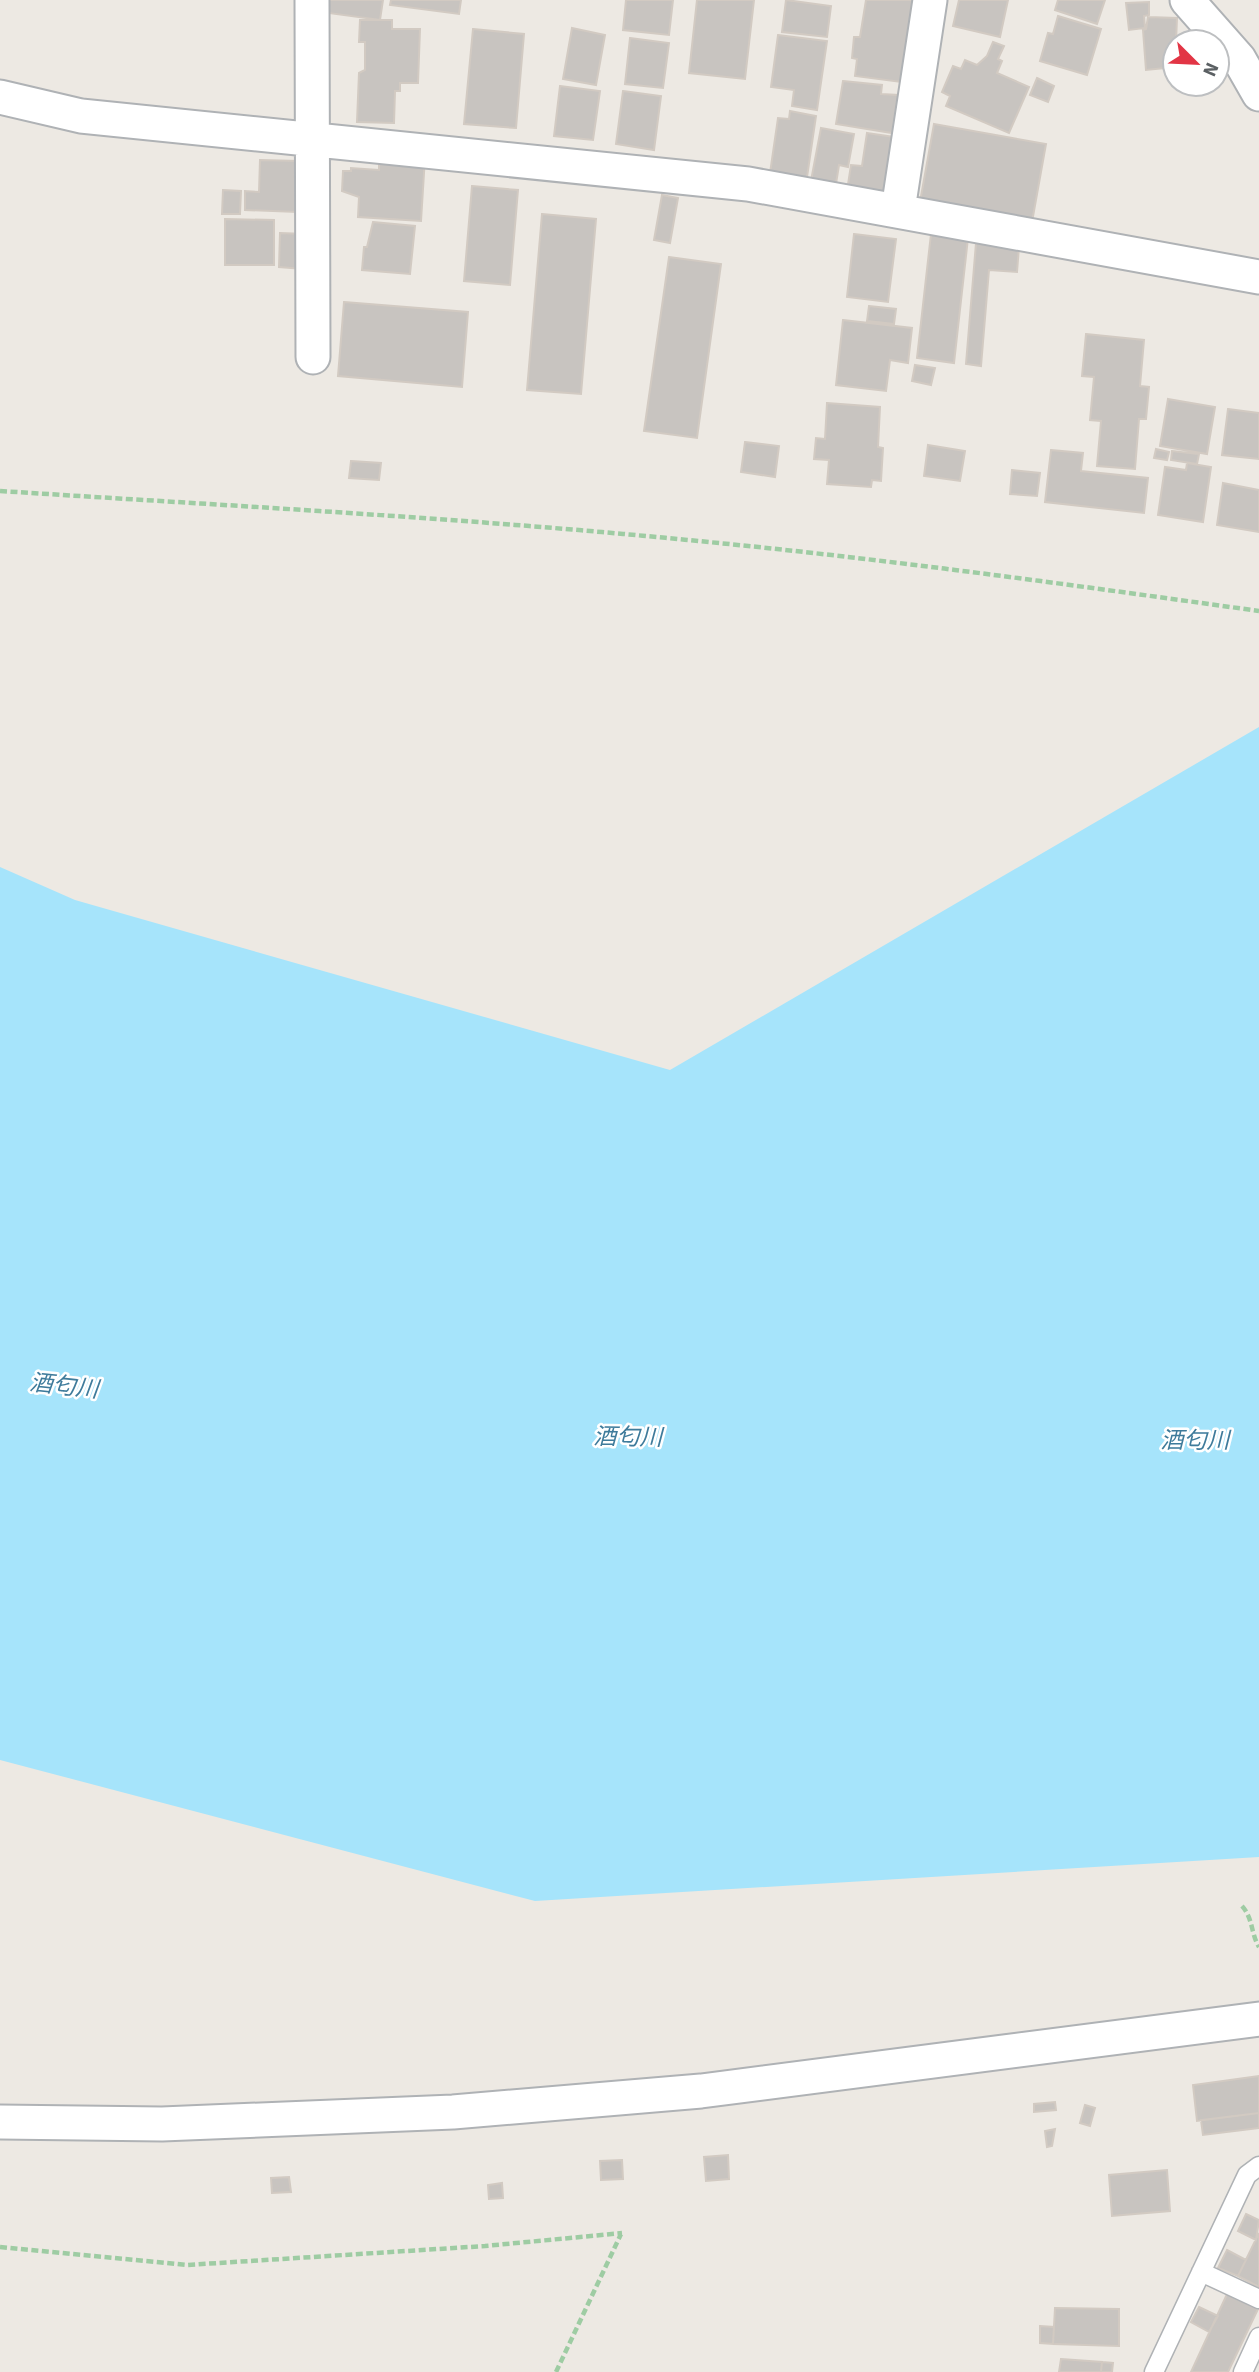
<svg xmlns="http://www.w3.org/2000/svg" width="1259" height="2372" font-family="'Source Sans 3','Noto Sans JP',sans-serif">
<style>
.water{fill:#a6e4fb}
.building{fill:#c8c4c0;stroke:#d2cac2;stroke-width:2}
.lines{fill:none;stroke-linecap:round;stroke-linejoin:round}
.service-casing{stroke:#afb2b5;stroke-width:21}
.minor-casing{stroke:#afb2b5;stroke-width:37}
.path{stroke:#9ecca3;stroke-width:4.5;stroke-dasharray:7 3.5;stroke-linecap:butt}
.service{stroke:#fff;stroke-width:18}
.minor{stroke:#fff;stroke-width:33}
.labels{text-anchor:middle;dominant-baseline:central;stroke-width:5;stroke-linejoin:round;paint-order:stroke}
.water-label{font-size:23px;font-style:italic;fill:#3e7b9b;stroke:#fff}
</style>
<rect width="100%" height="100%" fill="#ede9e3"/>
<!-- water -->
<path class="water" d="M1259,727V1857L535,1901L0,1760V867L75,900L670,1070Z"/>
<!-- building -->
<path class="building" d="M322,0H383L380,20L321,12Z
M391,0H461L459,14L390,5Z
M626,0H673L669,35L623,30Z
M697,0H754L745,79L689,73Z
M786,0L831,6L827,37L782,32Z
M866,0H913L901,82L855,76L857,59L852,58L854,37H860Z
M959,0H1008L1000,37L953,26Z
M1058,0H1105L1097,24L1055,10Z
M1149,2V15L1144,16L1145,28L1129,30L1126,3Z
M1058,16L1101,29L1087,75L1040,61L1048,33L1053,34Z
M1148,17L1177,18L1175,67L1146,70L1143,30L1146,29Z
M360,20H392V29H420L418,83H400V91H395L394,123L357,122L359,73L365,70V42H359Z
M572,28L605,35L596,85L563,79Z
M473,29L524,34L516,128L464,124Z
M778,35L827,41L817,110L792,106L794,90L771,87Z
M630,38L669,43L663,88L625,84Z
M993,42L1004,46L998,59L1002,61L997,73L1029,87L1009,133L946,106L950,96L942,92L953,66L961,69L965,60L977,65L987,56Z
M1037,78L1054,86L1048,102L1030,95Z
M843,81L882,85L881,94L898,95L892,133L836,124Z
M560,86L600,91L593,140L554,136Z
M623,91L661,96L654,150L616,144Z
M790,111L816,116L806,184L770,173L778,118L789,119Z
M934,124L1046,144L1032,222L920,202Z
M821,128L854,134L848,167L839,165L835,190L810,186Z
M867,133L902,138L893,198L847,191L851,165L862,166Z
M425,157L421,221L358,217L359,197L342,191L343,171H351V168L379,170V160Z
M260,160L299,161L297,212L245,210V191L259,192Z
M472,186L518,190L510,285L464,281Z
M223,190L241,191L240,214H222Z
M662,195L678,198L670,243L654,240Z
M542,214L596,219L581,394L527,390Z
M225,219L274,220V265H225Z
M373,222L415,226L410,274L362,270L364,247H367Z
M280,233L305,234L303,269L279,267Z
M854,234L896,239L888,302L847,297Z
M931,234L968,238L954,363L917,358Z
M976,243L1019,247L1017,272L989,270L981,366L966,364Z
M669,257L721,264L697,438L644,431Z
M344,302L468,312L462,387L338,376Z
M869,306L896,309L894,324L867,321Z
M843,320L912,328L908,363L890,360L886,391L836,385Z
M1086,334L1144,340L1140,386L1149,387L1146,419H1139L1135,469L1097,466L1101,421L1090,420L1094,377L1082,376Z
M915,365L935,368L931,385L912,381Z
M1168,399L1215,407L1207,454L1160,446Z
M827,403L880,407L878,447L883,448L881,481L872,480L871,487L827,484L829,460L814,459L816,438L825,439Z
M1228,409L1259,413V459L1222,455Z
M745,442L779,446L775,477L741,472Z
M928,445L965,451L960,481L924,476Z
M1156,449L1169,452L1167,460L1154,458Z
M1051,450L1083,453L1081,471L1148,478L1144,513L1045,502Z
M1172,451L1199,454L1197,464L1171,460Z
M351,461L381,463L379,480L349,478Z
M1187,463L1211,467L1203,522L1158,515L1165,467L1186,470Z
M1012,470L1040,473L1037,496L1010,494Z
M1223,483L1259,490V532L1217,525Z
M1259,2076V2113L1197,2121L1193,2085Z
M1055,2102L1056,2110L1034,2112V2104Z
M1085,2105L1095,2108L1090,2126L1080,2123Z
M1259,2113V2128L1203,2135L1201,2120Z
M1055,2129L1052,2146L1047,2147L1045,2131Z
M728,2155L729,2179L706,2181L704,2157Z
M622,2160L623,2179L601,2180L600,2161Z
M1167,2170L1170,2211L1112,2216L1109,2175Z
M289,2177L291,2192L272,2193L271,2178Z
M502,2183L503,2198L489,2199L488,2185Z
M1246,2214L1259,2220L1256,2240L1238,2231Z
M1259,2233V2287L1238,2276Z
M1227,2250L1246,2260L1238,2276L1218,2268Z
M1227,2294L1258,2309L1228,2372H1191Z
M1199,2307L1218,2316L1209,2332L1191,2322Z
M1055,2308L1119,2309V2346L1053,2344Z
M1040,2326L1054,2327L1053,2344L1040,2343Z
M1061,2359L1102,2362L1101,2372H1059Z
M1102,2362L1113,2363L1112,2372H1101Z"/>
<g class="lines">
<defs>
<path id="service" d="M1201,2272L1259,2299
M1154,2372L1247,2175L1259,2166
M1243,2372L1259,2337"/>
<path id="minor" d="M312,0L313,357
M1187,0L1239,59L1259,94
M0,97L81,116L748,184L1259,277
M898,210L930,0
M0,2122L162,2124L453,2112L701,2091L1259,2019"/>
</defs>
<!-- service casing -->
<use href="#service" class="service-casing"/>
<!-- minor casing -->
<use href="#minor" class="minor-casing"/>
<!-- path -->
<path class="path" d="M0,491C233,506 466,518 698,541C886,559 1072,585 1259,611
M1242,1906C1253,1918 1251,1934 1259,1947
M0,2247L187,2265L485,2246L622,2233
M556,2372L621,2234"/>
<!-- service -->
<use href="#service" class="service"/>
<!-- minor -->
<use href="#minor" class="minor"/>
</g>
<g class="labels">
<!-- water labels -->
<g class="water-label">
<text transform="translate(64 1386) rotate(6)">酒匂川</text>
<text transform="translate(628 1437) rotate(1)">酒匂川</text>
<text x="1195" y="1440">酒匂川</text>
</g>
</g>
<!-- north arrow -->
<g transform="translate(1196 63) rotate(114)"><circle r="33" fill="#ffffff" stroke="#bdbfc1" stroke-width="2"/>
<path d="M0-5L12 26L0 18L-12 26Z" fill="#e23545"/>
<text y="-10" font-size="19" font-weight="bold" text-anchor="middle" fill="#5b6063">N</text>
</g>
</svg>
